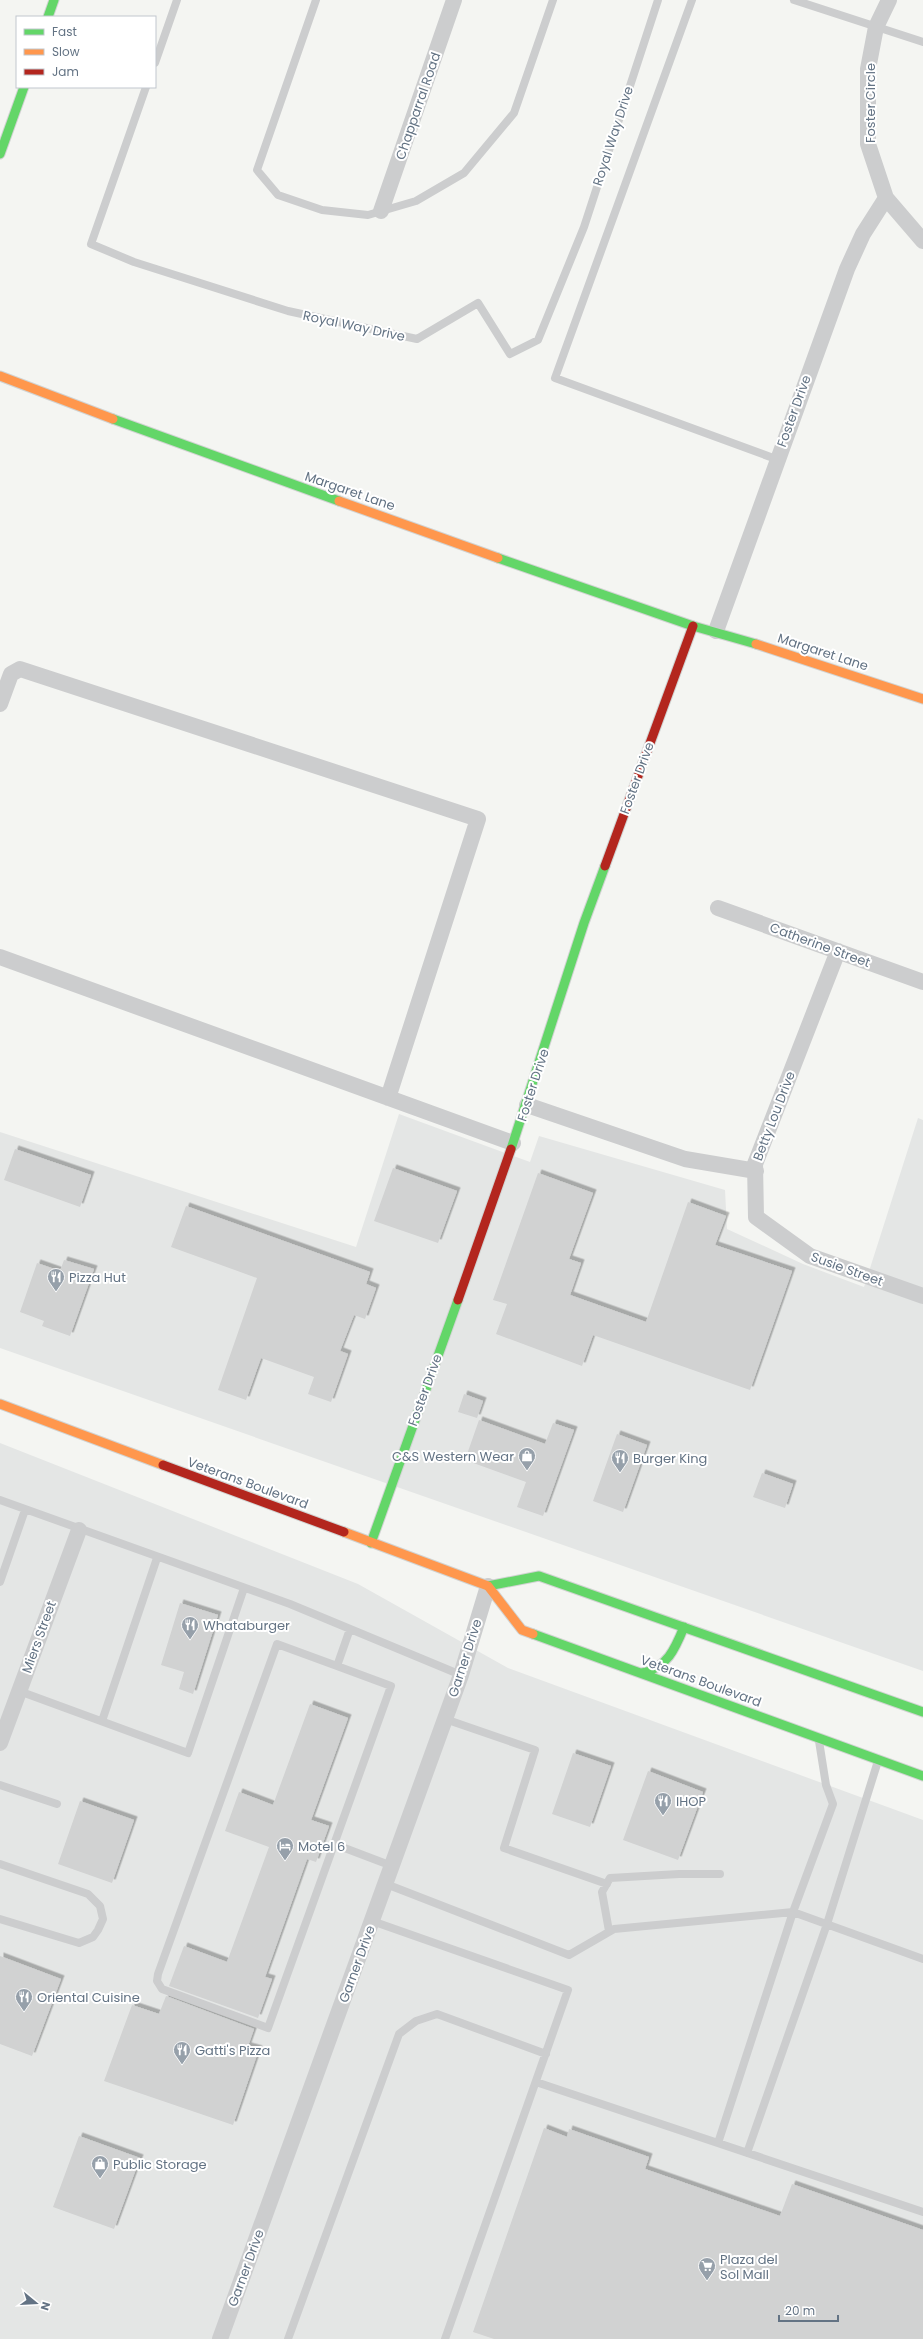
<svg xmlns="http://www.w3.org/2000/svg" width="923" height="2339" font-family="Poppins,sans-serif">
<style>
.built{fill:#e4e6e5}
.building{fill:#d1d2d2;filter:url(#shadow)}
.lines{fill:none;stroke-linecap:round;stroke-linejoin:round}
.fast-casing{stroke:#d1d3d2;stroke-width:11}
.slow-casing{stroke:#d1d3d2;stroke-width:11}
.jam-casing{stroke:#d1d3d2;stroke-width:11}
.lane{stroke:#cccdce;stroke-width:8}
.street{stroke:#cccdce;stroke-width:16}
.fast{stroke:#63d668;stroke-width:9}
.slow{stroke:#ff974d;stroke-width:9}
.jam{stroke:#b3261e;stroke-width:9}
.labels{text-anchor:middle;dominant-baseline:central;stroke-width:4;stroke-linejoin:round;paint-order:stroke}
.street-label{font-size:13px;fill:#637384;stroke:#fff}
.poi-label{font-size:13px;fill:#637384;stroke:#fff;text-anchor:start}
</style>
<defs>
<filter id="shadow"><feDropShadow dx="3.5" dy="-3.5" stdDeviation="0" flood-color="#0004"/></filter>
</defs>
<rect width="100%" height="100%" fill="#f4f5f2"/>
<!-- built -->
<path class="built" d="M399,1114L530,1162L539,1136L725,1190L727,1229L803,1264L864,1287L918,1118L923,1120V1671L0,1348V1132L356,1247Z
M0,1443L358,1584L508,1668L923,1820V2339H0Z"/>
<!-- building -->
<path class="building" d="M15,1149L91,1175L80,1207L4,1180Z
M393,1168L457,1191L438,1243L374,1221Z
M538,1173L593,1193L569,1259L581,1263L570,1295L646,1322L688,1202L726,1216L715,1245L792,1271L750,1390L593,1335L582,1366L496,1334L507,1304L493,1300Z
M186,1206L370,1272L366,1284L376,1288L365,1319L354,1315L340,1351L348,1354L331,1402L308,1394L314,1377L261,1358L246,1400L218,1390L257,1278L171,1247Z
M64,1260L94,1269L70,1336L42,1326L44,1321L20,1312L37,1263L60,1271Z
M464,1394L483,1401L477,1418L458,1412Z
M479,1420L545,1444L553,1423L574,1430L543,1516L517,1507L526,1482L465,1460Z
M617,1434L647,1445L623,1512L593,1501Z
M762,1473L793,1484L785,1508L753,1497Z
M180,1603L218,1615L193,1694L179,1689L184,1672L161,1665Z
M310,1704L348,1718L311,1820L329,1826L316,1862L307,1859L265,1977L272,1979L258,2018L169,1986L184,1946L227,1962L269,1847L225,1831L239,1792L273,1805Z
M573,1753L611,1766L590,1827L552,1814Z
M648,1771L703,1792L678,1860L623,1840Z
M80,1801L134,1820L112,1883L58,1864Z
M0,1956L61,1979L32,2056L0,2044Z
M166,1996L254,2029L248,2046L259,2049L233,2125L104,2081L132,2005L159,2014Z
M544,2128L567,2137L569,2129L649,2157L645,2169L780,2216L792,2184L923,2230V2339H494L473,2332Z
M79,2136L140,2158L114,2229L53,2207Z"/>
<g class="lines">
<defs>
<path id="fast" d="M48,17L54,0
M0,154L24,87
M113,419L339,501
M498,558L693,626L756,644
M511,1149L584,923L605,866
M371,1543L458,1300
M488,1586L539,1576L923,1712
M533,1634L923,1776
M642,1673C667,1668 675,1649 684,1627"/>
<path id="slow" d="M0,376L113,419
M339,501L498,558
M756,644L923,699
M0,1404L163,1465
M344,1532L488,1586L522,1630L533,1634"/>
<path id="jam" d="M605,866L693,626
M458,1300L511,1149
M163,1465L344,1532"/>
</defs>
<!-- fast casing -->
<use href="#fast" class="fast-casing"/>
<!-- slow casing -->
<use href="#slow" class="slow-casing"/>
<!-- jam casing -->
<use href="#jam" class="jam-casing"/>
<!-- lane -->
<path class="lane" d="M316,0L257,170L278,195L322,210L368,215L416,201L464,173L514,113L553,0
M692,0L555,378L776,459
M794,0L923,42
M155,63L177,0
M146,87L91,244L134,262L288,311L417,339L478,303L510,354L538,340L584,227L658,0
M0,1500L290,1604L461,1675
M0,1582L25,1510
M337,1666L277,1644L158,1974L157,1981L162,1989L268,2028L391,1686L337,1666L350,1629
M19,1691L188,1753L244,1588
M445,1719L535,1750L504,1848L607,1884
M102,1721L157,1558
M0,1785L57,1804
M334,1844L392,1866
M0,1864L88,1894L100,1906L103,1919L98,1930L93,1937L79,1943L0,1919
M386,1884L569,1955L614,1929L793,1912L923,1959
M372,1921L568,1990L445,2339
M609,1931L602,1892L610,1878L679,1874H720
M536,2082L923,2212
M718,2143L793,1912L833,1804L826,1785L819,1741
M747,2153L827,1924L878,1761
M288,2339L399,2034L416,2021L437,2014L546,2054"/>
<!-- street -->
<path class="street" d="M889,0L876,27L868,69V144L886,198L923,241
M381,211L454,0
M716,631L847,269L863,234L886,198
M0,704L11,674L20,669L478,819L388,1098
M718,908L923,982
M838,951L755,1164L756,1217L810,1256L923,1296
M0,957L513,1143
M527,1105L685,1159L756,1171
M0,1743L79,1530
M220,2339L461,1675L488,1586"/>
<!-- fast -->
<use href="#fast" class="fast"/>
<!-- slow -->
<use href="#slow" class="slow"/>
<!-- jam -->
<use href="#jam" class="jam"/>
</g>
<!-- icons -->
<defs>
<symbol id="restaurant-pin" viewBox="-11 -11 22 30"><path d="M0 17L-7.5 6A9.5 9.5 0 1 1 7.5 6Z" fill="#96a0aa" stroke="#fff"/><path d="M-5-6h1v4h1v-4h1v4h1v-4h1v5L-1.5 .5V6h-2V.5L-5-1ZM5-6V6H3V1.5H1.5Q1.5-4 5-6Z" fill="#fff"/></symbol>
<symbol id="shop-pin" viewBox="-11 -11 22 30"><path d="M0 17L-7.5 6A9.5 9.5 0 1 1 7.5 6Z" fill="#96a0aa" stroke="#fff"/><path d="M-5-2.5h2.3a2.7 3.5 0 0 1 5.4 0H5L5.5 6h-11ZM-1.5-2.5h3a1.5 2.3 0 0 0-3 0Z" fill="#fff"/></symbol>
<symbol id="hotel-pin" viewBox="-11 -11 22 30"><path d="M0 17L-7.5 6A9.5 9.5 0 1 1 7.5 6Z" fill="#96a0aa" stroke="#fff"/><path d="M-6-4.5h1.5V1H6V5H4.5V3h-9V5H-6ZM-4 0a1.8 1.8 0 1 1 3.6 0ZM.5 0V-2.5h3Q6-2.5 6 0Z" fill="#fff"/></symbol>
<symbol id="supermarket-pin" viewBox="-11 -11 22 30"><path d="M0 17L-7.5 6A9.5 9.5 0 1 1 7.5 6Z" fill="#96a0aa" stroke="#fff"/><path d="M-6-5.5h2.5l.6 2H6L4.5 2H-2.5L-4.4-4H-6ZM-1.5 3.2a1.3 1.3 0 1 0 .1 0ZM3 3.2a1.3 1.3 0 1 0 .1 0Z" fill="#fff"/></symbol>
</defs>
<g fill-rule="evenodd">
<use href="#restaurant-pin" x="46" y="1267" width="20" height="27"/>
<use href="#shop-pin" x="517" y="1446" width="20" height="27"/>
<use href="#restaurant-pin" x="610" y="1448" width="20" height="27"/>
<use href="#restaurant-pin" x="180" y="1615" width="20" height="27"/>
<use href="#restaurant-pin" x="653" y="1791" width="20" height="27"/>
<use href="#hotel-pin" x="275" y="1836" width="20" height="27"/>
<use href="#restaurant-pin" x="14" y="1987" width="20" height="27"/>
<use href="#restaurant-pin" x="172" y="2040" width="20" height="27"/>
<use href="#shop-pin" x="90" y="2154" width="20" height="27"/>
<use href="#supermarket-pin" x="697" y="2256" width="20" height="27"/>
</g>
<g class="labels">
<!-- street labels -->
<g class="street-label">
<text transform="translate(870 103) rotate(-90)">Foster Circle</text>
<text transform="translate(418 106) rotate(-71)">Chapparral Road</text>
<text transform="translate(613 136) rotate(-72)">Royal Way Drive</text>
<text transform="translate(354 326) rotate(12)">Royal Way Drive</text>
<text transform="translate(794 411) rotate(-70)">Foster Drive</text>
<text transform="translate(350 491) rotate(19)">Margaret Lane</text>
<text transform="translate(823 652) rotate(18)">Margaret Lane</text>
<text transform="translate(637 778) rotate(-70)">Foster Drive</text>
<text transform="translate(820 945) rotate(20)">Catherine Street</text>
<text transform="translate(533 1085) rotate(-72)">Foster Drive</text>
<text transform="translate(774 1116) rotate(-69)">Betty Lou Drive</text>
<text transform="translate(847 1269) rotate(20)">Susie Street</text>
<text transform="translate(425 1390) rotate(-70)">Foster Drive</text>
<text transform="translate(248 1483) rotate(20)">Veterans Boulevard</text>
<text transform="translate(39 1637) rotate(-70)">Miers Street</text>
<text transform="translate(465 1658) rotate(-72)">Garner Drive</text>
<text transform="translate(701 1681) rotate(20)">Veterans Boulevard</text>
<text transform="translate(357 1964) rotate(-70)">Garner Drive</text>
<text transform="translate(246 2268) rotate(-70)">Garner Drive</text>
</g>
<!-- poi labels -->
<g class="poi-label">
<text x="69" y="1277">Pizza Hut</text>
<text x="514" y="1456" text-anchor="end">C&amp;S Western Wear</text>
<text x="633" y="1458">Burger King</text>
<text x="203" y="1625">Whataburger</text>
<text x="676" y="1801">IHOP</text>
<text x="298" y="1846">Motel 6</text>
<text x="37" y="1997">Oriental Cuisine</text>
<text x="195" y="2050">Gatti's Pizza</text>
<text x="113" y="2164">Public Storage</text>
<text x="720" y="2259">Plaza del<tspan x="720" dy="15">Sol Mall</tspan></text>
</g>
</g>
<!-- legend -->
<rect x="16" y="16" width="140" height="72" fill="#ffffff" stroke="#c1c7ce"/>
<rect x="24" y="29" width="20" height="6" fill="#63d668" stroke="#c1c7ce"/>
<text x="52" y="36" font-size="12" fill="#637384">Fast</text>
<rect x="24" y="49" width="20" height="6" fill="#ff974d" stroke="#c1c7ce"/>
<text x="52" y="56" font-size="12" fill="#637384">Slow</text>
<rect x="24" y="69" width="20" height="6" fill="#b3261e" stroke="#c1c7ce"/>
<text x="52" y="76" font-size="12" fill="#637384">Jam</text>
<!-- north arrow -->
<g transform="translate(36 2303) rotate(108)" stroke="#ffffff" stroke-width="3" paint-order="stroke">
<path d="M0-3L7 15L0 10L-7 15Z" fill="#637384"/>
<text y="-6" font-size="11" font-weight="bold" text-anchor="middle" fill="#637384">N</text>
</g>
<!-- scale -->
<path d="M779 2315v6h59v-6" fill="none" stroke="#637384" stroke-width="2"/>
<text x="785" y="2315" font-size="12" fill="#637384" stroke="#ffffff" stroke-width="3" paint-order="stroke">20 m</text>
</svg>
